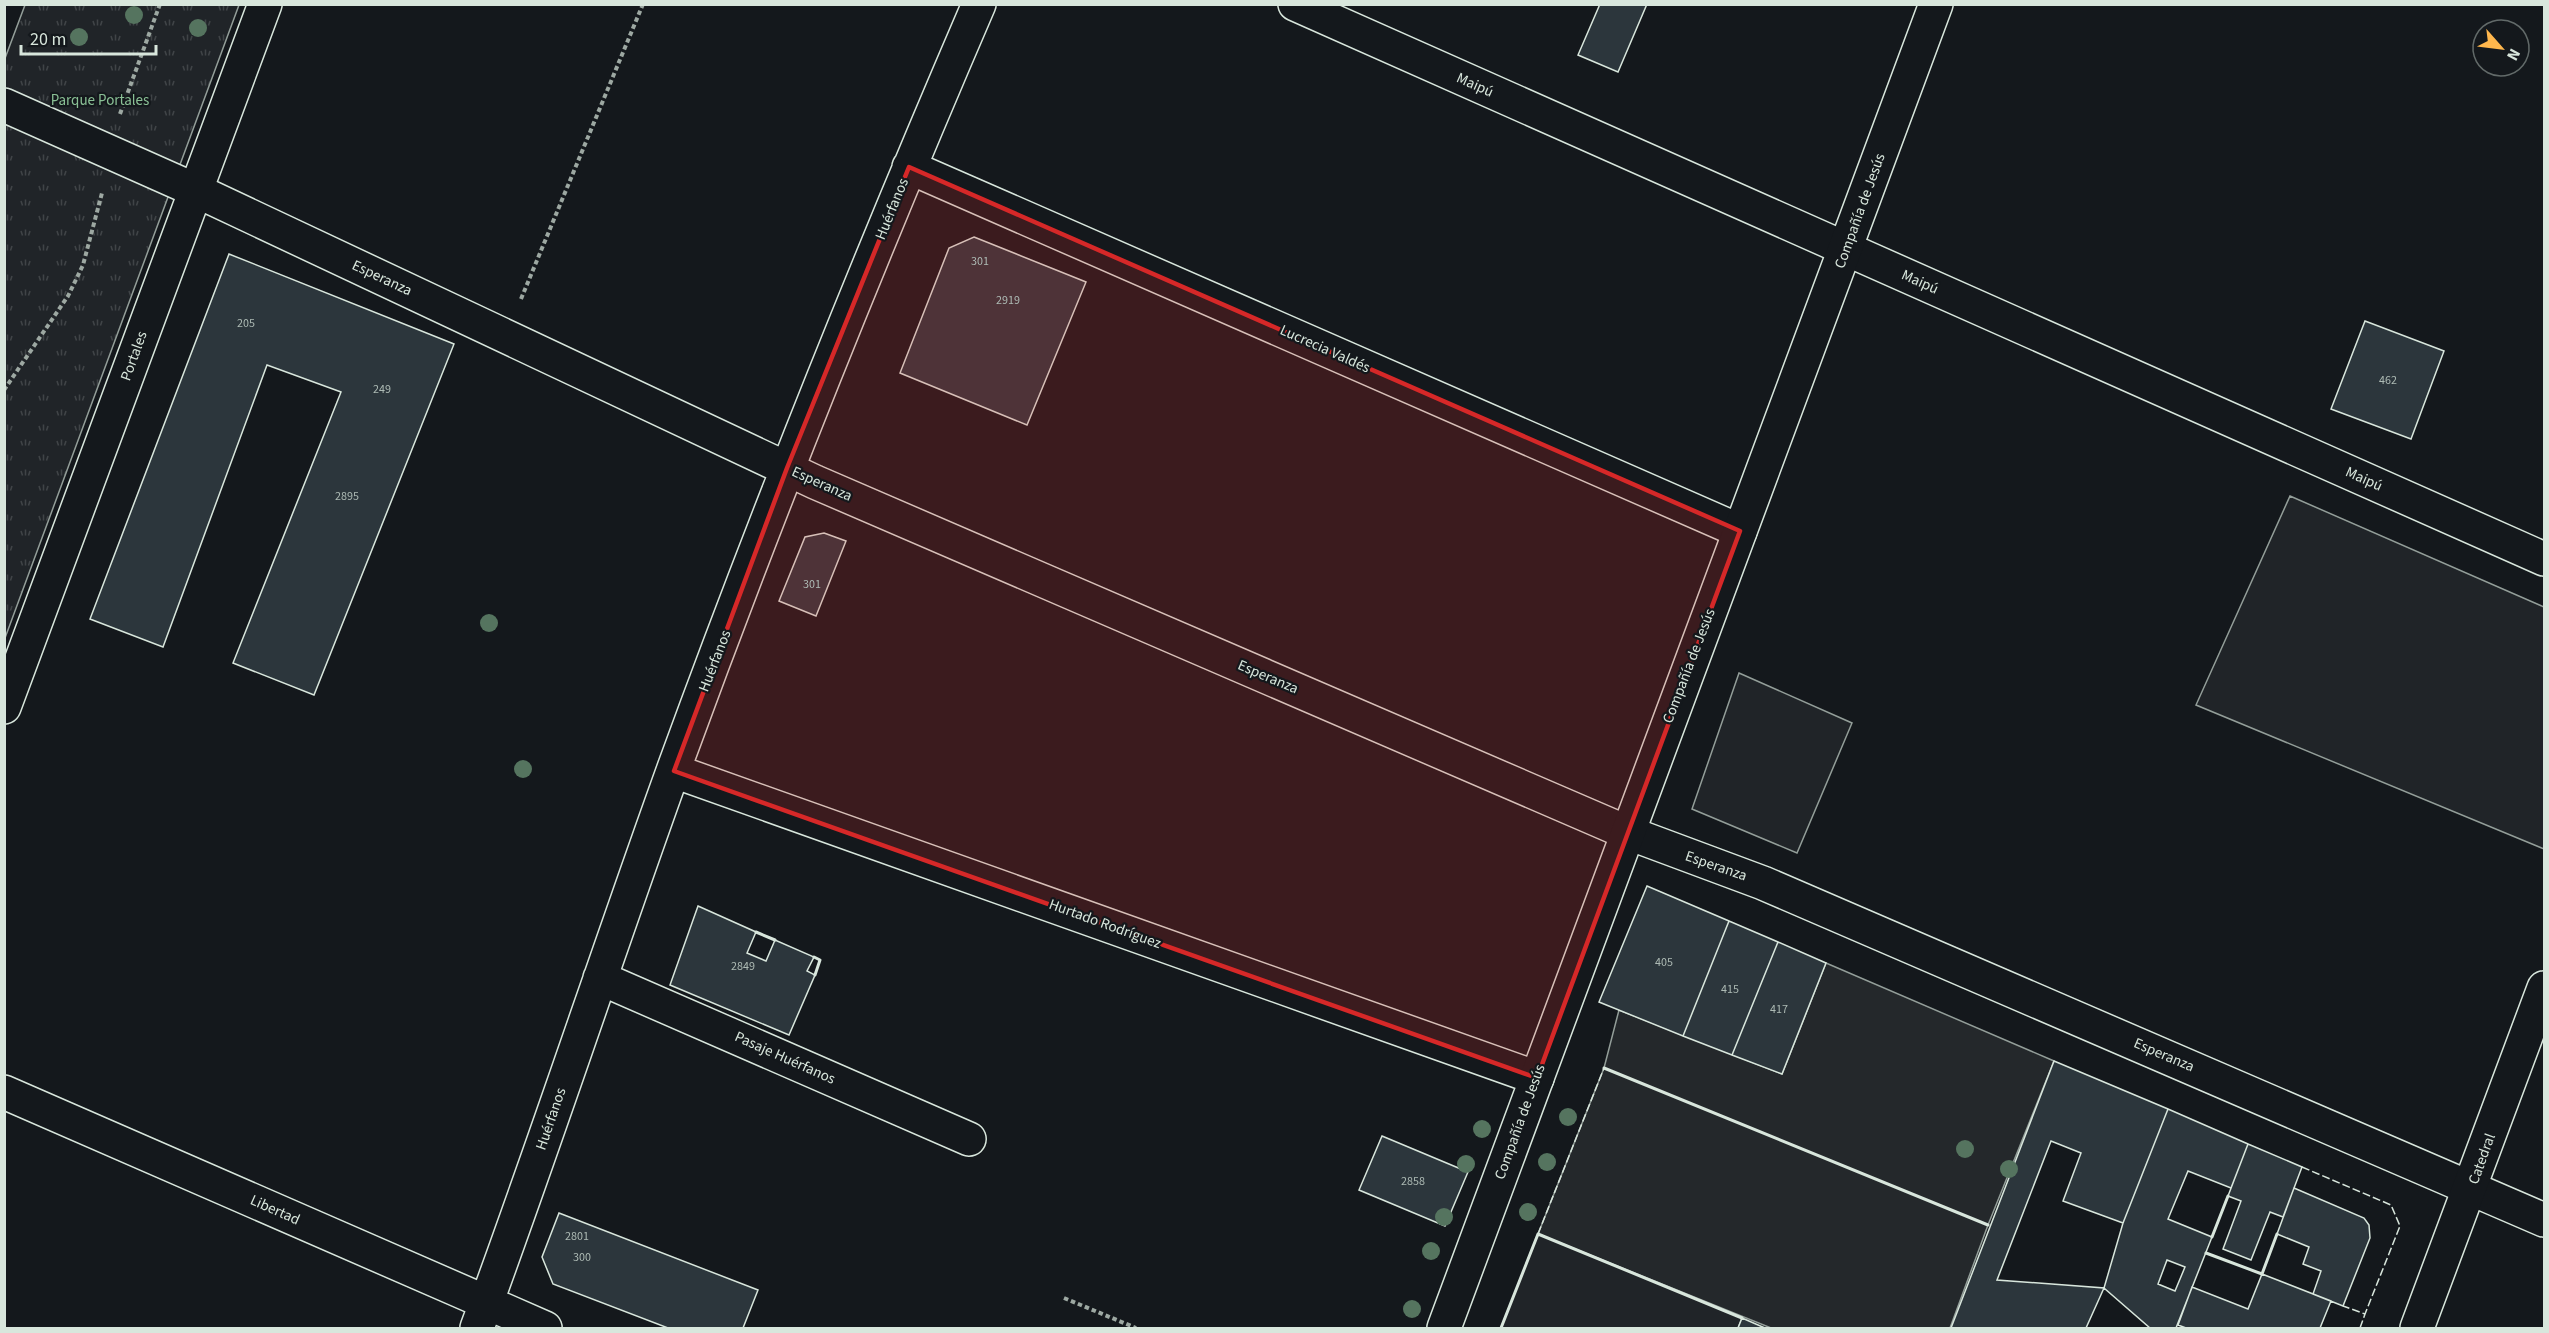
<svg xmlns="http://www.w3.org/2000/svg" width="2549" height="1333" font-family="'Source Sans 3',sans-serif">
<style>
.green{fill:#202428;stroke:#939e99;stroke-width:1.5}
.park{fill:url(#park-tufts);stroke:#939e99;stroke-width:1.5}
.parking{fill:#24282b;stroke:#939e99;stroke-width:1.5}
.building{fill:#2c363c;stroke:#d8e6dc;stroke-width:1.5;fill-rule:evenodd}
.lines{fill:none;stroke-linecap:round;stroke-linejoin:round}
.minor-casing{stroke:#d8e6dc;stroke-width:36}
.tertiary-casing{stroke:#d8e6dc;stroke-width:36}
.secondary-casing{stroke:#d8e6dc;stroke-width:36}
.path{stroke:#9da8a2;stroke-width:4;stroke-dasharray:4.5 3;stroke-linecap:butt}
.minor{stroke:#14181c;stroke-width:33}
.tertiary{stroke:#14181c;stroke-width:33}
.secondary{stroke:#14181c;stroke-width:33}
.fence{stroke:#d8e6dc;stroke-width:1.5;stroke-dasharray:8 3;stroke-linecap:butt}
.wall{stroke:#d8e6dc;stroke-width:3}
.tree{fill:#55745f}
.marked{fill:#d62828;fill-opacity:0.2;stroke:#d62828;stroke-width:4.5;stroke-linejoin:round}
.labels{text-anchor:middle;dominant-baseline:central;stroke-width:4.5;stroke-linejoin:round;paint-order:stroke}
.number-label{font-size:12px;fill:#adbab4}
.street-label{font-size:15px;fill:#d8e6dc;stroke:#14181c}
.park-label{font-size:15px;fill:#8ac095;stroke:#14181c}
</style>
<defs>
<pattern id="park-tufts" width="24" height="20" patternUnits="userSpaceOnUse" patternTransform="scale(1.5)"><rect width="24" height="20" fill="#202428"/><path d="M3 7l-1-3M5 7V3M7 7l1-3M15 17l-1-3M17 17v-4M19 17l1-3" fill="none" stroke="#404447"/></pattern>
</defs>
<rect width="100%" height="100%" fill="#14181c"/>
<!-- green -->
<path class="green" d="M2290,496L2544,607V849L2196,705Z
M1739,673L1852,723L1797,853L1692,809Z
M1538,1234L1742,1318L1738,1328H1501Z"/>
<!-- park -->
<path class="park" d="M25,5H239L5,638L4,61Z"/>
<!-- parking -->
<path class="parking" d="M1826,963L2054,1061L1988,1225L1950,1328H1771L1538,1234L1604,1068L1619,1010L1782,1074Z"/>
<!-- building -->
<path class="building" d="M1600,4H1647L1618,72L1578,55Z
M974,237L1086,282L1027,425L900,373L949,248Z
M229,254L454,344L314,695L233,663L341,392L267,365L163,647L90,619Z
M2365,321L2444,351L2411,439L2331,409Z
M824,533L846,541L816,616L779,601L805,537Z
M1647,886L1729,921L1683,1036L1599,1002Z
M698,906L756,932L747,953L766,961L775,940L814,957L807,971L815,975L789,1035L670,985Z
M1729,921L1778,942L1732,1055L1683,1036Z
M1778,942L1826,963L1782,1074L1732,1055Z
M2054,1061L2168,1109L2123,1223L2063,1201L2081,1153L2051,1141L1997,1280L2104,1288L2086,1328H1951Z
M2168,1109L2248,1144L2231,1188L2188,1171L2168,1219L2212,1237L2176,1328H2150L2104,1288L2123,1223ZM2167,1260L2185,1267L2175,1291L2158,1284Z
M1382,1136L1468,1172L1445,1226L1359,1190Z
M2248,1144L2302,1167L2283,1217L2270,1212L2251,1260L2223,1249L2241,1201L2228,1196Z
M2294,1188L2364,1218L2369,1225L2370,1238L2343,1306L2313,1294L2321,1271L2303,1264L2309,1247L2277,1234Z
M559,1213L758,1290L743,1328H668L553,1284L542,1257Z
M2262,1274L2331,1301L2320,1328H2186L2178,1325L2192,1287L2248,1309Z
M1742,1318L1765,1328H1738Z"/>
<g class="lines">
<defs>
<path id="minor" d="M1295,4L2544,559
M4,105L195,190L815,482L1626,832L1763,883L2544,1220
M909,167L1740,531
M4,707L265,4
M674,771L1537,1078
M600,978L969,1139
M4,1092L545,1328
M477,1328C545,1144 606,957 673,771C767,513 870,257 979,4"/>
<path id="tertiary" d="M1444,1328L1936,4"/>
<path id="secondary" d="M2417,1328L2544,988"/>
</defs>
<!-- minor casing -->
<use href="#minor" class="minor-casing"/>
<!-- tertiary casing -->
<use href="#tertiary" class="tertiary-casing"/>
<!-- secondary casing -->
<use href="#secondary" class="secondary-casing"/>
<!-- path -->
<path class="path" d="M120,114L160,4
M521,299L643,4
M4,390L68,296L83,265L102,193
M1064,1298L1136,1328"/>
<!-- minor -->
<use href="#minor" class="minor"/>
<!-- tertiary -->
<use href="#tertiary" class="tertiary"/>
<!-- secondary -->
<use href="#secondary" class="secondary"/>
<!-- fence -->
<path class="fence" d="M2302,1167L2391,1205L2400,1226L2365,1314L2343,1306
M1538,1234L1604,1068
M2360,1328L2365,1314"/>
<!-- wall -->
<path class="wall" d="M756,932L775,940
M814,957L820,960L815,975
M1604,1068L1988,1225
M2212,1237L2228,1196
M2206,1253L2262,1274L2277,1234
M1501,1328L1538,1234L1742,1318"/>
</g>
<!-- trees -->
<g class="tree">
<circle cx="134" cy="15" r="9"/>
<circle cx="198" cy="28" r="9"/>
<circle cx="79" cy="37" r="9"/>
<circle cx="489" cy="623" r="9"/>
<circle cx="523" cy="769" r="9"/>
<circle cx="1568" cy="1117" r="9"/>
<circle cx="1482" cy="1129" r="9"/>
<circle cx="1965" cy="1149" r="9"/>
<circle cx="1547" cy="1162" r="9"/>
<circle cx="1466" cy="1164" r="9"/>
<circle cx="2009" cy="1169" r="9"/>
<circle cx="1528" cy="1212" r="9"/>
<circle cx="1444" cy="1217" r="9"/>
<circle cx="1431" cy="1251" r="9"/>
<circle cx="1412" cy="1309" r="9"/>
</g>
<!-- marked area -->
<path class="marked" d="M909,167L1740,531L1537,1078L674,771L787,468Z"/>
<g class="labels">
<!-- number labels -->
<g class="number-label">
<text x="980" y="261">301</text>
<text x="1008" y="300">2919</text>
<text x="246" y="323">205</text>
<text x="2388" y="380">462</text>
<text x="382" y="389">249</text>
<text x="347" y="496">2895</text>
<text x="812" y="584">301</text>
<text x="1664" y="962">405</text>
<text x="743" y="966">2849</text>
<text x="1730" y="989">415</text>
<text x="1779" y="1009">417</text>
<text x="1413" y="1181">2858</text>
<text x="577" y="1236">2801</text>
<text x="582" y="1257">300</text>
</g>
<!-- street labels -->
<g class="street-label">
<text transform="translate(1475 85) rotate(24)">Maipú</text>
<text transform="translate(892 209) rotate(-68)">Huérfanos</text>
<text transform="translate(1860 211) rotate(-70)">Compañía de Jesús</text>
<text transform="translate(382 278) rotate(25)">Esperanza</text>
<text transform="translate(1920 282) rotate(24)">Maipú</text>
<text transform="translate(1325 349) rotate(24)">Lucrecia Valdés</text>
<text transform="translate(134 356) rotate(-70)">Portales</text>
<text transform="translate(2364 479) rotate(24)">Maipú</text>
<text transform="translate(822 484) rotate(24)">Esperanza</text>
<text transform="translate(715 661) rotate(-69)">Huérfanos</text>
<text transform="translate(1689 666) rotate(-69)">Compañía de Jesús</text>
<text transform="translate(1268 677) rotate(23)">Esperanza</text>
<text transform="translate(1716 866) rotate(19)">Esperanza</text>
<text transform="translate(1105 924) rotate(20)">Hurtado Rodríguez</text>
<text transform="translate(2164 1055) rotate(23)">Esperanza</text>
<text transform="translate(785 1058) rotate(24)">Pasaje Huérfanos</text>
<text transform="translate(551 1119) rotate(-71)">Huérfanos</text>
<text transform="translate(1520 1122) rotate(-70)">Compañía de Jesús</text>
<text transform="translate(2482 1159) rotate(-70)">Catedral</text>
<text transform="translate(275 1210) rotate(24)">Libertad</text>
</g>
<!-- park labels -->
<g class="park-label">
<text x="100" y="100">Parque Portales</text>
</g>
</g>
<!-- border -->
<rect width="2549" height="1333" fill="none" stroke="#d8e6dc" stroke-width="12"/>
<!-- north arrow -->
<g transform="translate(2501 48) rotate(118)"><circle r="28" fill="#14181c" stroke="#626a69" stroke-width="1.5"/>
<path d="M0-4.5L10 22L0 15L-10 22Z" fill="#ffb74d"/>
<text y="-9" font-size="16" font-weight="bold" text-anchor="middle" fill="#d8e6dc">N</text>
</g>
<!-- scale -->
<path d="M21 45v9h135v-9" fill="none" stroke="#d8e6dc" stroke-width="3"/>
<text x="30" y="45" font-size="18" fill="#d8e6dc" stroke="#14181c" stroke-width="4.5" paint-order="stroke">20 m</text>
</svg>
